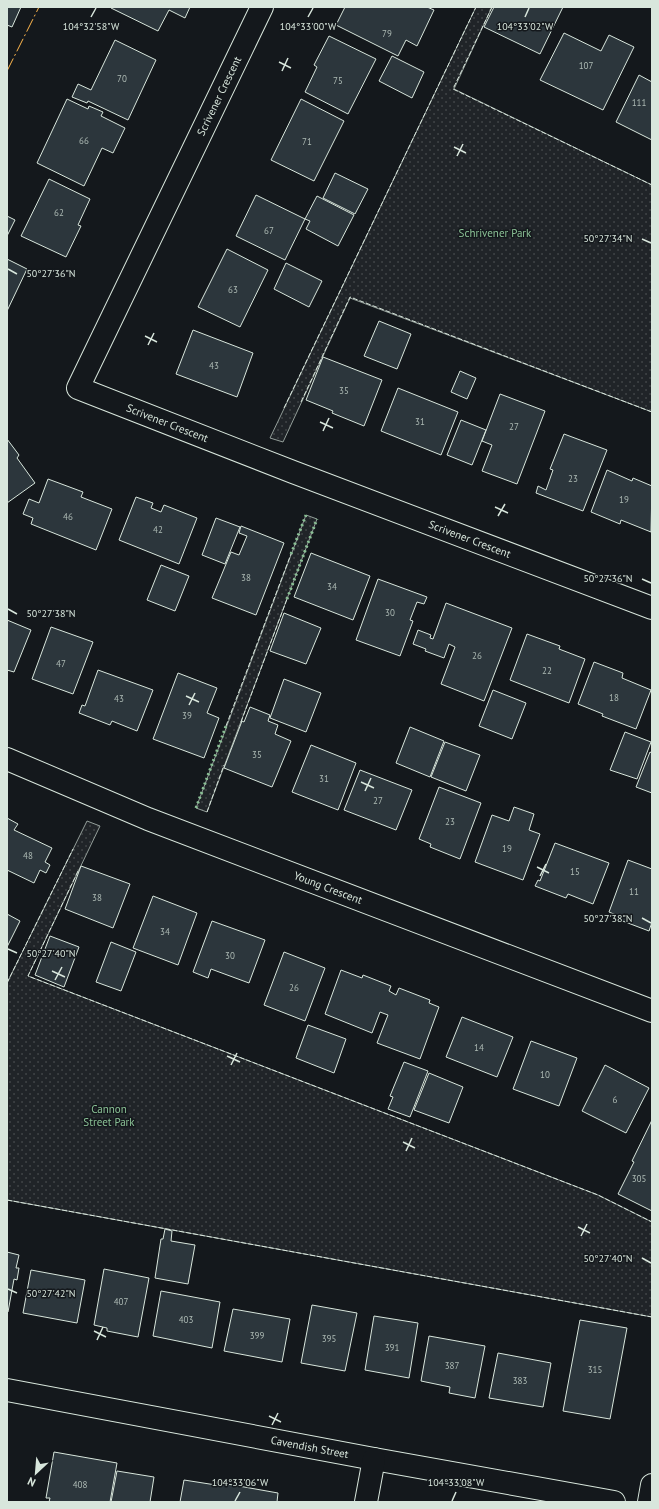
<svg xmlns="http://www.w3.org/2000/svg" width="659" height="1509" font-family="'PT Sans',sans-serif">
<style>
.park{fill:url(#park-dots);stroke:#939e99}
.building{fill:#2c363c;stroke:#d8e6dc}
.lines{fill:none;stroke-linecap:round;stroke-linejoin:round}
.minor-casing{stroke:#d8e6dc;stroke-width:24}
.minor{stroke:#14181c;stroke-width:22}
.hedge{stroke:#8ac095;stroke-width:3;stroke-dasharray:2 3;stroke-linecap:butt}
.fence{stroke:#d8e6dc;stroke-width:1;stroke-dasharray:5 2;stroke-linecap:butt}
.power{stroke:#ffb74d;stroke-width:1;stroke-dasharray:14 3 2 3;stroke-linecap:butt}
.ticks{fill:none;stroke:#d8e6dc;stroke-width:1.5}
.labels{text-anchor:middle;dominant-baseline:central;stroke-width:3;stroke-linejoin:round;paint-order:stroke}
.number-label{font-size:9px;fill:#adbab4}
.street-label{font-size:11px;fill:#d8e6dc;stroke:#14181c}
.park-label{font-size:11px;fill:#8ac095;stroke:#14181c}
.ticks-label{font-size:10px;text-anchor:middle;fill:#d8e6dc;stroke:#14181c;stroke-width:3;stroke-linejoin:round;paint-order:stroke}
</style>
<defs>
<pattern id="park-dots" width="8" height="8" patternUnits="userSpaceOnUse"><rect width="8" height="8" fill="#202428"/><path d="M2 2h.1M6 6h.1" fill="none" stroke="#404447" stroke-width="1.8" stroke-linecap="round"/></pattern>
</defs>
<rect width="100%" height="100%" fill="#14181c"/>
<!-- park -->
<path class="park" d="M476,7H492L454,89L652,185V412L350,298L283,442L270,438Z
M306,515L317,519L207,812L196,808Z
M87,821L100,826L28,976L598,1195L652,1222V1317L7,1200V983Z"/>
<!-- building -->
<path class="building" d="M7,7H21L12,27L7,25Z
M112,7H190L185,18L169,10L158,31L111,8Z
M345,7H427L434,10L417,46L406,40L398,56L336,25Z
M494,7H563L540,54L484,27Z
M564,33L601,51L609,35L634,47L603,110L540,80Z
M329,36L376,59L348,114L305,92L317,67L314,65Z
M115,40L156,60L128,120L88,101L87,103L72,97L78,84L91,90Z
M392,56L424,72L412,98L379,81Z
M639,75L652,82V140L616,122Z
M67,99L88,109L89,106L103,112L101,116L125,128L113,153L102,148L84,186L37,163Z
M301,99L344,121L314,181L271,160Z
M335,173L368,189L355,214L323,198Z
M49,179L90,199L78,225L81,226L66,257L21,236Z
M256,195L305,219L285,260L236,236Z
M317,196L354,215L338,246L306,229L310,221L305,219Z
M7,216L15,220L7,236Z
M227,249L268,270L240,327L198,307Z
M7,259L27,269L7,311Z
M286,263L322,281L309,307L274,289Z
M379,321L411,334L397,369L364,356Z
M193,330L253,353L237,397L176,374Z
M323,357L382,380L364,426L332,413L333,411L306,400Z
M460,371L476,378L467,399L451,392Z
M398,388L458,412L441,455L381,431Z
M500,394L545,411L517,484L482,471L492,445L482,441Z
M461,420L486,430L472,465L447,455Z
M564,434L607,450L583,511L536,493L538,486L546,490L553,470L550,469Z
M7,439L19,455L17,458L35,483L7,503Z
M607,470L632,481L633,478L652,486L651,532L621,520L620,524L591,512Z
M48,479L83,492L81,497L112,509L96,550L31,524L33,518L23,514L29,499L39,503Z
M136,497L153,503L151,508L161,512L164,505L197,518L179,564L119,540Z
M216,518L240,527L225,564L202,555Z
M241,526L284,543L256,615L212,598L231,552L239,555L247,536L239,533Z
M311,553L370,576L353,620L294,597Z
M161,565L189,576L175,611L147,600Z
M378,579L427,597L424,604L417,602L410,620L413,621L400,656L356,640Z
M446,603L512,628L484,701L441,684L455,647L449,644L444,658L425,651L426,649L413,644L418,630L431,635L430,638L433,639Z
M284,613L321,628L306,664L270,651Z
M7,620L31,630L14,672L7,670Z
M51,627L93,642L73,694L32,679Z
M527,634L560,646L559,649L585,659L569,703L510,680Z
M594,662L623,673L622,678L651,690L636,729L602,716L603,714L578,704Z
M98,670L153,690L137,731L112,721L110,725L79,713L82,705L85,706Z
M178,673L217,688L207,713L219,718L204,758L153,739Z
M284,679L321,693L306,732L270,718Z
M493,690L526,703L512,739L479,726Z
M250,707L270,715L268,721L278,725L275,734L291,741L272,787L224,768L242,721L244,722Z
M410,727L444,741L430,777L396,763Z
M625,732L651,742L637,779L610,770Z
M445,742L480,755L466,791L431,777Z
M311,745L356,763L338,810L292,792Z
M650,752L652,753V793L636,787Z
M360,770L412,790L396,830L344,810Z
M439,787L481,803L460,859L430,847L431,844L419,839Z
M514,807L534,814L529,830L540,834L523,880L475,862L492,815L509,821Z
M7,818L18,824L14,830L52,848L45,862L50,865L46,873L40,870L34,883L7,870Z
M555,843L609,863L593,904L568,894L566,898L535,886L538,880L540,881Z
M628,860L652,869V922L649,931L620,920L621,917L609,912Z
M81,866L130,884L113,928L65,909Z
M153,896L197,913L178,965L133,948Z
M7,914L20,921L7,947Z
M212,921L265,940L249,983L211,969L208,978L193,972Z
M50,936L79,947L64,987L35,975Z
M111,942L136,952L121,991L96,982Z
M284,952L325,968L305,1021L264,1005Z
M341,970L362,978L363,975L391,986L389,991L396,995L399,988L430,1000L429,1003L439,1007L420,1059L377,1043L388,1015L380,1012L372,1033L325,1014Z
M462,1017L513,1037L497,1077L446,1057Z
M308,1025L346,1039L334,1073L296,1058Z
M531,1041L577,1058L559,1106L513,1089Z
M404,1062L428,1071L410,1117L388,1109L393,1097L390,1096Z
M605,1065L649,1088L626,1133L582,1111Z
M429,1073L463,1087L449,1123L414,1110Z
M652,1120V1211L618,1194L634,1162L632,1161Z
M165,1229L172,1231L171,1241L195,1245L188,1284L155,1278L161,1239H163Z
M7,1252L19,1255L16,1268H19L17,1280L14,1279L8,1312H7Z
M104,1269L149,1278L138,1337L107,1331V1328L94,1325Z
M31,1270L85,1280L77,1323L23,1313Z
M161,1291L220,1302L212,1348L153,1336Z
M312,1305L357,1313L345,1371L301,1363Z
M233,1309L290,1319L282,1362L224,1351Z
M374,1316L418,1323L409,1378L365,1370Z
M580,1320L627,1328L610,1419L563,1411Z
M429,1336L485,1346L475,1398L449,1393L450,1387L421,1381Z
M498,1353L551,1363L543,1407L489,1398Z
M54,1452L117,1463L110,1502H49L50,1498H46Z
M117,1471L154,1477L150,1502H111Z
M184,1480L216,1485V1482L278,1493L277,1502H180Z"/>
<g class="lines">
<defs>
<g id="minor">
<path id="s1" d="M262,7L78,388L293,472L652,608"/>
<path id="s2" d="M7,759L148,819L652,1011"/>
<path id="s3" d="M7,1390L374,1459L614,1502"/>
<path d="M366,1502L374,1459"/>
<path d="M649,1502L652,1485"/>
</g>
</defs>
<!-- minor casing -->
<use href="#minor" class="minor-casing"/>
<!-- minor -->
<use href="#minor" class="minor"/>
<!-- hedge -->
<path class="hedge" d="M291,554L306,515
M287,599L317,519
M196,808L226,726"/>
<!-- fence -->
<path class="fence" d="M492,7L453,89L652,185
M301,402L350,297L652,412
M284,408L476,7
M241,722L287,599
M226,726L291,554
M207,812L224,765
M78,871L28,976L598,1195L652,1222
M7,983L73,849
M7,1200L652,1317"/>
<!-- power -->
<path class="power" d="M7,71L39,7"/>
</g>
<!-- ticks -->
<path class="ticks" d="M91,17L96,8M308,17L313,8M525,17L529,8M279,62L291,68M282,71L288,58M454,147L466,153M457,156L463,144M642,239L651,243M8,269L17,274M145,336L157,342M148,345L154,333M320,422L333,428M323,431L329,418M495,507L508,513M498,516L505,504M642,579L651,583M8,609L17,614M186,696L199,702M189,705L195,693M361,782L374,788M365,791L371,778M537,867L549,873M540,876L546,864M642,918L651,923M8,949L17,953M52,971L65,977M55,980L62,967M227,1056L240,1062M231,1065L237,1053M403,1142L415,1148M406,1151L412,1138M578,1227L590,1233M581,1236L587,1224M642,1258L651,1263M8,1289L17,1293M94,1331L106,1337M97,1340L103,1327M269,1416L281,1422M272,1425L278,1413M235,1501L240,1492M452,1501L456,1492"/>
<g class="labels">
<!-- number labels -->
<g class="number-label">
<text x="387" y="33">79</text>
<text x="586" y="65">107</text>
<text x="122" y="78">70</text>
<text x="338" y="80">75</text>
<text x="639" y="102">111</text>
<text x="84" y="140">66</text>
<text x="307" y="141">71</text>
<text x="59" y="212">62</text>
<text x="269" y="230">67</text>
<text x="233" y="289">63</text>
<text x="214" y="365">43</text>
<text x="344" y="390">35</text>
<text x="420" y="421">31</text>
<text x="514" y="426">27</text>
<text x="573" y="478">23</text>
<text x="624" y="499">19</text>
<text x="68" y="516">46</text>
<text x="158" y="529">42</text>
<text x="246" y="577">38</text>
<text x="332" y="586">34</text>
<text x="390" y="612">30</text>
<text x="477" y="655">26</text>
<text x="61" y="663">47</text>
<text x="547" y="670">22</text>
<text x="614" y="697">18</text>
<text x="119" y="698">43</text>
<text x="187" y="715">39</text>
<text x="257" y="754">35</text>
<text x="324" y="778">31</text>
<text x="378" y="800">27</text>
<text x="450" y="821">23</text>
<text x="507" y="848">19</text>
<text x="28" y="855">48</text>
<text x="575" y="871">15</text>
<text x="634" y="891">11</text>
<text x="97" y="897">38</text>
<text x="165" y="931">34</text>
<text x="230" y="955">30</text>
<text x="294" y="987">26</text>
<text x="479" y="1047">14</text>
<text x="545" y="1074">10</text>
<text x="615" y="1099">6</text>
<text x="639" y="1178">305</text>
<text x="121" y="1301">407</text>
<text x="186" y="1319">403</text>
<text x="257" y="1335">399</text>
<text x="329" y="1338">395</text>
<text x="392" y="1347">391</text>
<text x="452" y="1365">387</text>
<text x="595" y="1369">315</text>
<text x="520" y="1380">383</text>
<text x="80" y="1484">408</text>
</g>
<!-- street labels -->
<g class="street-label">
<text transform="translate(219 96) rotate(-64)">Scrivener Crescent</text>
<text stroke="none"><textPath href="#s1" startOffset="519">Scrivener Crescent</textPath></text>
<text stroke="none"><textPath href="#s1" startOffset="843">Scrivener Crescent</textPath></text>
<text stroke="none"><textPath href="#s2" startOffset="346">Young Crescent</textPath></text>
<text stroke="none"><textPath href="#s3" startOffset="308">Cavendish Street</textPath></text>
</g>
<!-- park labels -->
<g class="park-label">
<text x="495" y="233">Schrivener Park</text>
<text x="109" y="1109">Cannon<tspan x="109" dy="13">Street Park</tspan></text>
</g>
</g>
<g class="ticks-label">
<text x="91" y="30">104°32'58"W</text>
<text x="308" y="30">104°33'00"W</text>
<text x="525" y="30">104°33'02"W</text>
<text x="608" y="242">50°27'34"N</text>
<text x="51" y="277">50°27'36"N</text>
<text x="608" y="582">50°27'36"N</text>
<text x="51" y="617">50°27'38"N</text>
<text x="608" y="922">50°27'38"N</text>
<text x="51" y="957">50°27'40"N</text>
<text x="608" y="1262">50°27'40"N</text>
<text x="51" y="1297">50°27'42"N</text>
<text x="240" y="1486">104°33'06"W</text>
<text x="456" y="1486">104°33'08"W</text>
</g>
<!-- border -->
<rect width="659" height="1509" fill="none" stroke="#d8e6dc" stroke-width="16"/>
<!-- north arrow -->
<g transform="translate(36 1473) rotate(206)" stroke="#14181c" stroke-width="3" paint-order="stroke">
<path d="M0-3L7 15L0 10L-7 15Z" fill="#d8e6dc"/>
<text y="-6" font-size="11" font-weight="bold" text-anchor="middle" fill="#d8e6dc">N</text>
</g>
</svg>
